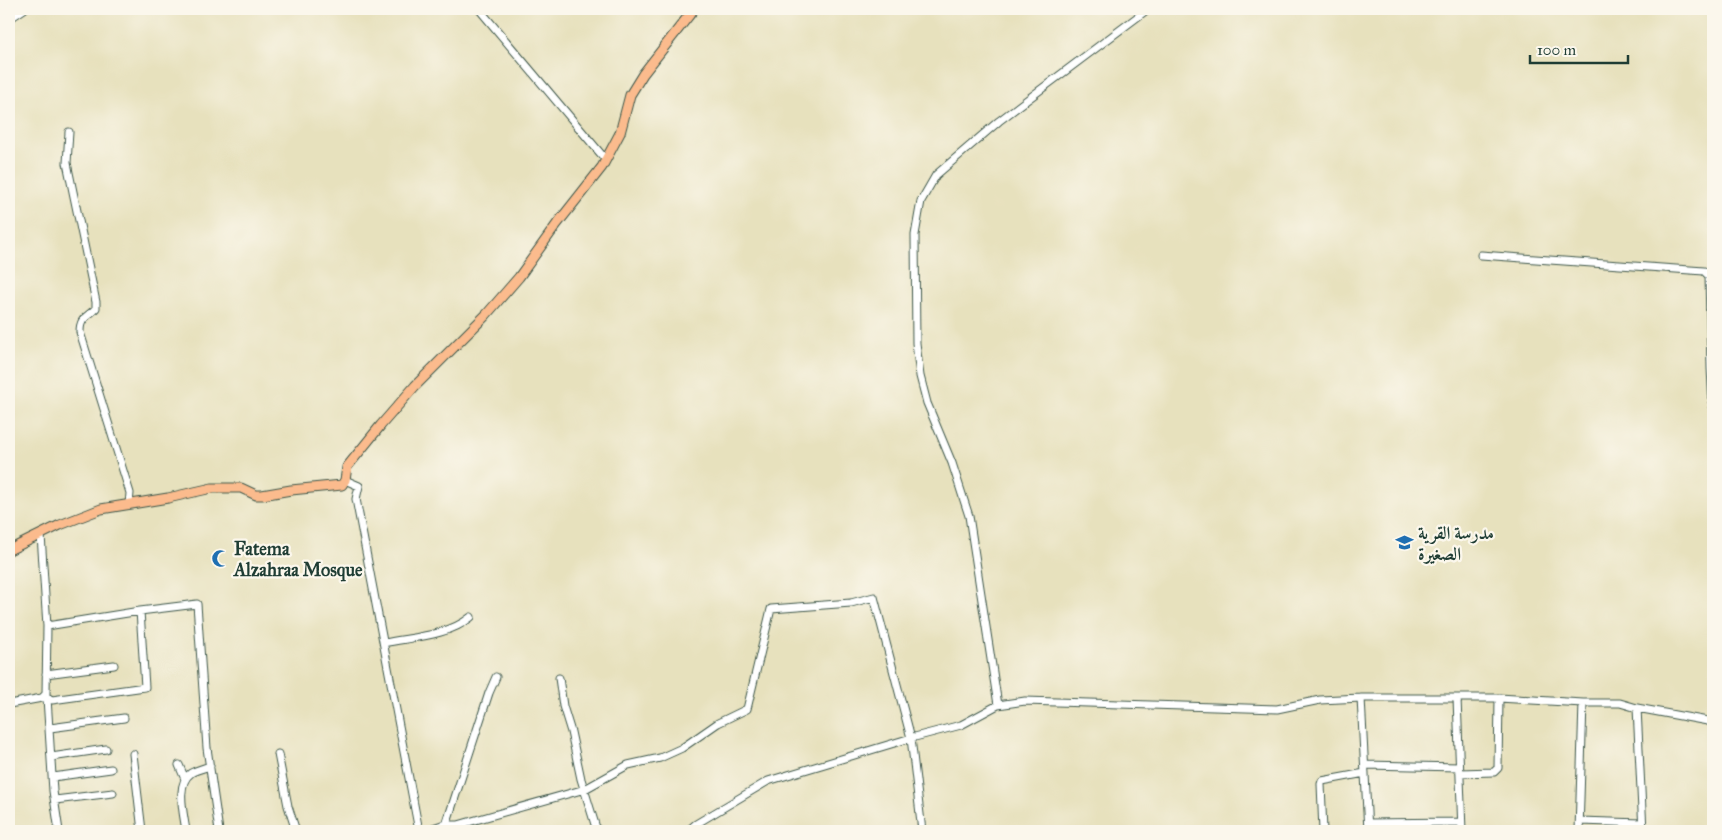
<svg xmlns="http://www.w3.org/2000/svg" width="1722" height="840" font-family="'IM FELL Great Primer',Amiri,serif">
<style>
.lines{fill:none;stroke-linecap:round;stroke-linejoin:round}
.minor-casing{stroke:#3d5649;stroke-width:9}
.major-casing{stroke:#3d5649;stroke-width:11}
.minor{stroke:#fff;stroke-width:7}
.major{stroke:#fbbb8d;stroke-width:9}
.labels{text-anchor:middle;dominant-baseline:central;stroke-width:4.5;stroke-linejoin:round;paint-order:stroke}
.poi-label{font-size:18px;font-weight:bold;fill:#1f3d34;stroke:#fbf7ec;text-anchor:start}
</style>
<rect width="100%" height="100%" fill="#fbf7ec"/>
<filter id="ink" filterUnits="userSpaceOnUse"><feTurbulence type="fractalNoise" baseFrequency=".02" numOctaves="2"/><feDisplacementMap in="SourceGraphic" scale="10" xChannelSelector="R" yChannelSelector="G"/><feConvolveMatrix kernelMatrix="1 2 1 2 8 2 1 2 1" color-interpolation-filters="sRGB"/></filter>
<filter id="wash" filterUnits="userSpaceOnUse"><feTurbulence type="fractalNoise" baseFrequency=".0096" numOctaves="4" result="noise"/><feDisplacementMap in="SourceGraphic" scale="20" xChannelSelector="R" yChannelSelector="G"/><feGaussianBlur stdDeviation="1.12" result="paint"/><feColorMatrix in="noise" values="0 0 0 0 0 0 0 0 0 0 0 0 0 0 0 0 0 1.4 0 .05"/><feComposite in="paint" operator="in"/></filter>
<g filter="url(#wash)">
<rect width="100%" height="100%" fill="#e7e1bd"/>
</g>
<g filter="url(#ink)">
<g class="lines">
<defs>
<path id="minor" d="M479,9L606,160
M9,19L24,9
M69,132L67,163L96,302V308C87,318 80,317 80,332L130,493L129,505
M1481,255L1704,271L1709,276L1711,368L1713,407
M345,480L359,486L356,499L419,831
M47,626L140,611L197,604L207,748L219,831
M384,643C413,637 448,636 471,617
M46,674L114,665
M559,678L563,706L571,732L581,779L597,831
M45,696L52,700L145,687L140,611
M47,698L53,791L59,831
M1361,698L1368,831
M1457,698L1462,831
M9,704L42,698L46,694L47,626L41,535
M998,705L969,516L952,463L927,403L920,376L916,343L915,235L921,201L936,175L999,121L1148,9
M1637,708L1643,831
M50,728L124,718
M133,754L142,831
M278,754L288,806L296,831
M51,757L106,749
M179,765L185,779
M1365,765L1459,767
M1460,773L1494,772L1498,768L1499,698
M53,777L111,769
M55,800L113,793
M1580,821L1642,823
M1368,823L1461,822
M446,825L489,693L496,677
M186,831C184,815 175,784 191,773C196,770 204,768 210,766
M424,831L442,825H458L585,789L628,765L660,758L682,748L718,723L747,709L771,609L851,603L874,597L911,738L922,831
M688,831L696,824L768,781L911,738L961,725L998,705L1025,701L1277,709L1320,700L1361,698H1499L1583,703H1620L1637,708L1713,722
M1323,831L1321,784L1322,781L1365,773
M1579,831L1583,703"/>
<path id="major" d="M9,550L60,525L101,509L168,498L212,488H241L256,495H262L291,490L342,485L345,480L347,467L381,425L415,386L486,315L519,277L557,224L602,167L620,133L630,95L643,74L694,9"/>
</defs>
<!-- minor casing -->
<use href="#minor" class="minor-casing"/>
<!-- major casing -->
<use href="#major" class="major-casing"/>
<!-- minor -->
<use href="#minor" class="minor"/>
<!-- major -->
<use href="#major" class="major"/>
</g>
</g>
<!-- icons -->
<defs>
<symbol id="school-bare" viewBox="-9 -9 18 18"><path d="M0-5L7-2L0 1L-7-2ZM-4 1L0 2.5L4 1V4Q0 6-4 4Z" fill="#1f6fb2" stroke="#fbf7ec" stroke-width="2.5" paint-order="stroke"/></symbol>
<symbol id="mosque-bare" viewBox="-9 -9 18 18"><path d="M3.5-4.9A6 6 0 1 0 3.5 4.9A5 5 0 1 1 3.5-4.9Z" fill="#1f6fb2" stroke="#fbf7ec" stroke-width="2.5" paint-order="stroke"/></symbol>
</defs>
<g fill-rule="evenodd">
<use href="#school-bare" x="1392" y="530" width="25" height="25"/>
<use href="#mosque-bare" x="208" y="546" width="25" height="25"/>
</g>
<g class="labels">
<!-- poi labels -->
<g class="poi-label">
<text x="1418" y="533">مدرسة القرية<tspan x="1418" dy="21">الصغيرة</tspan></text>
<text x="234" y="549">Fatema<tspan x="234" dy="21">Alzahraa Mosque</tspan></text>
</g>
</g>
<!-- margin -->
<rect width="1722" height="840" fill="none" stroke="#fbf7ec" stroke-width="30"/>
<!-- scale -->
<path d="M1530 55v8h98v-8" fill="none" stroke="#1f3d34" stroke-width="2.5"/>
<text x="1537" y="55" font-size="15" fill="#1f3d34" stroke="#fbf7ec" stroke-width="4" paint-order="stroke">100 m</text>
</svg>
